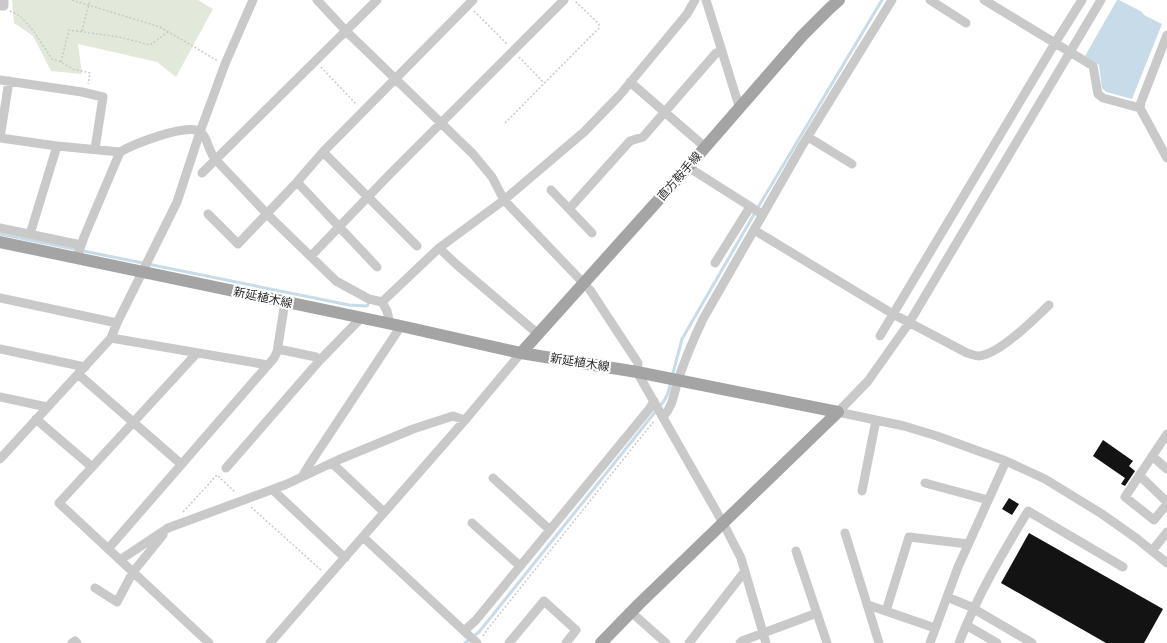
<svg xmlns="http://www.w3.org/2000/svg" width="1167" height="643" font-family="Poppins,'Noto Sans JP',sans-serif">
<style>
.green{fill:#e2e9da}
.water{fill:#c7dbe8}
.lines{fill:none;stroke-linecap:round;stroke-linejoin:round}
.stream{stroke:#c7dbe8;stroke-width:3}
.building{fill:#131313}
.path{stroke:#c9c9c9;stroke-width:1.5;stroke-dasharray:2 2;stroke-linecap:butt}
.minor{stroke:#c9c9c9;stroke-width:9}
.major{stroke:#a4a4a4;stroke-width:12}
.labels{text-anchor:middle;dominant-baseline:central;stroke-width:4;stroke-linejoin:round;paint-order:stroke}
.street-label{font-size:12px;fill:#2c2c2c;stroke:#fff}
</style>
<rect width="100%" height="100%" fill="#fff"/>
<!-- green -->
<path class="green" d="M12,0H198L213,9L176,77L157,62L78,44L82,74L51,71L33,36L14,23Z"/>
<!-- water -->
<path class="water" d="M1117,0H1119L1142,12L1144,15L1162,24L1132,99L1106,92L1102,88L1099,65L1085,56Z"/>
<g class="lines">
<!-- stream -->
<path class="stream" d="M0,234L349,305L367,306L369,303
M672,377L682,339L760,204L882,0
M465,643L479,632L664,401L668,393L671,382"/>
</g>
<!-- building -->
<path class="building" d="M1103,440L1133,461L1129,466L1135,471L1125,486L1121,484L1125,478L1093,456Z
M1009,498L1019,504L1012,515L1002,509Z
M1029,533L1163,609L1144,643H1106L1001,583Z"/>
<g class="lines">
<!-- path -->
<path class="path" d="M72,0L160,27L218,61
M10,11L20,16L32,29L52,59L61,62L73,69L90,73L88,84
M474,11L507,44
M82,31L90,0
M519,57L544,83
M61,62L69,30L119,37L150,45L168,32
M321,67L357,105
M505,123L599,28V24L574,0
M251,507L321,570
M183,512L217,475L236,493
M483,636L486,631L654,421"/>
<!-- minor -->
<path class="minor" d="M317,0L346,31L473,154L492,177L504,200L590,290L638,363L637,372L723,523L741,558L766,643
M706,0L739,106
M930,0L966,23
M984,0L1093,66L1098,94L1103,98L1140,108
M0,6H4V0
M1167,35L1141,102L1140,108L1167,158
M0,80L82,92L103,97L95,149
M630,82L705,147
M808,137L852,164
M0,138L57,146L120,152
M0,138L9,81
M323,152L417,246
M688,167L762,214
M202,173L377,0
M297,182L377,267
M551,190L592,233
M569,209L630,141L643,137L716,53L722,51
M208,214L238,244L297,182L323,152L473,0
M0,228L81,245
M754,230L893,314L967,353C971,354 976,356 979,356C1000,354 1034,319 1049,305
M30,234L57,146
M439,248L457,265L538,334
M311,256L389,175L564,0
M77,257L84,237L120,152C134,144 184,124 199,131C207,136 207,145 211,152C212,155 214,157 216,160L269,216L336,281L369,299L382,302L387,311L390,324
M715,263L750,207
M0,298L117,323
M382,302L439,248L504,200L584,132L619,96L687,14L695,0
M880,336L1055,43L1082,0
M111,338L268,365
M0,349L85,367
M278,349L316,357L320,360
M197,353L59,503L209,643
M78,374L181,464
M0,397L47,407
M838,412L868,381L909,323L1101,0
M838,412L904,426L937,436L1006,461L1045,479L1102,514L1136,538L1167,563
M663,417C674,405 674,391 679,377C686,357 694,338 703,319L802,146L892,0
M36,419L92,467
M1167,434L1125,497L1154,520L1167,504
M1152,456L1167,469
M0,459L111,338L117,323L177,202L200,132L225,64L253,0
M332,463L384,512
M226,468L320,360L361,318
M1139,475L1167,502
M302,477L309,465L401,326
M493,478L550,530
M925,483L988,500
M273,490L345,558
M862,491L876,420
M472,523L520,566
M845,533L879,643
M363,537L477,643
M108,549L274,358L277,352L285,302
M796,551L827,643
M1152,551L1167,532
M120,560L168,528L287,484L338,460L413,429L453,416L465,420
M95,588L117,602L133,572L163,535
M947,597L969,606L1032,643
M868,605L935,628
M886,611L909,537L968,544
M631,612L666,643
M966,625L997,643
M464,631L476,620L650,408L654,401
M72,643L75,641L77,643
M270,643L465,420L521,353
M509,643L544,601L576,630L566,643
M689,643L745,571
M740,643L742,641L817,613
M930,643L958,567L1006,461
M959,643C977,596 1002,554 1028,511L1123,567"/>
<!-- major -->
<path class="major" d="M0,242L401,326L521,353L637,372L838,412
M521,353L688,167L802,36L830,8L839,0
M601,643L639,604L838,412"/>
</g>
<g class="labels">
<!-- street labels -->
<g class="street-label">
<text transform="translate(679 176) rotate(-49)">直方鞍手線</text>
<text transform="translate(263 297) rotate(12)">新延植木線</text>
<text transform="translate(580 362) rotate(9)">新延植木線</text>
</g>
</g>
</svg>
